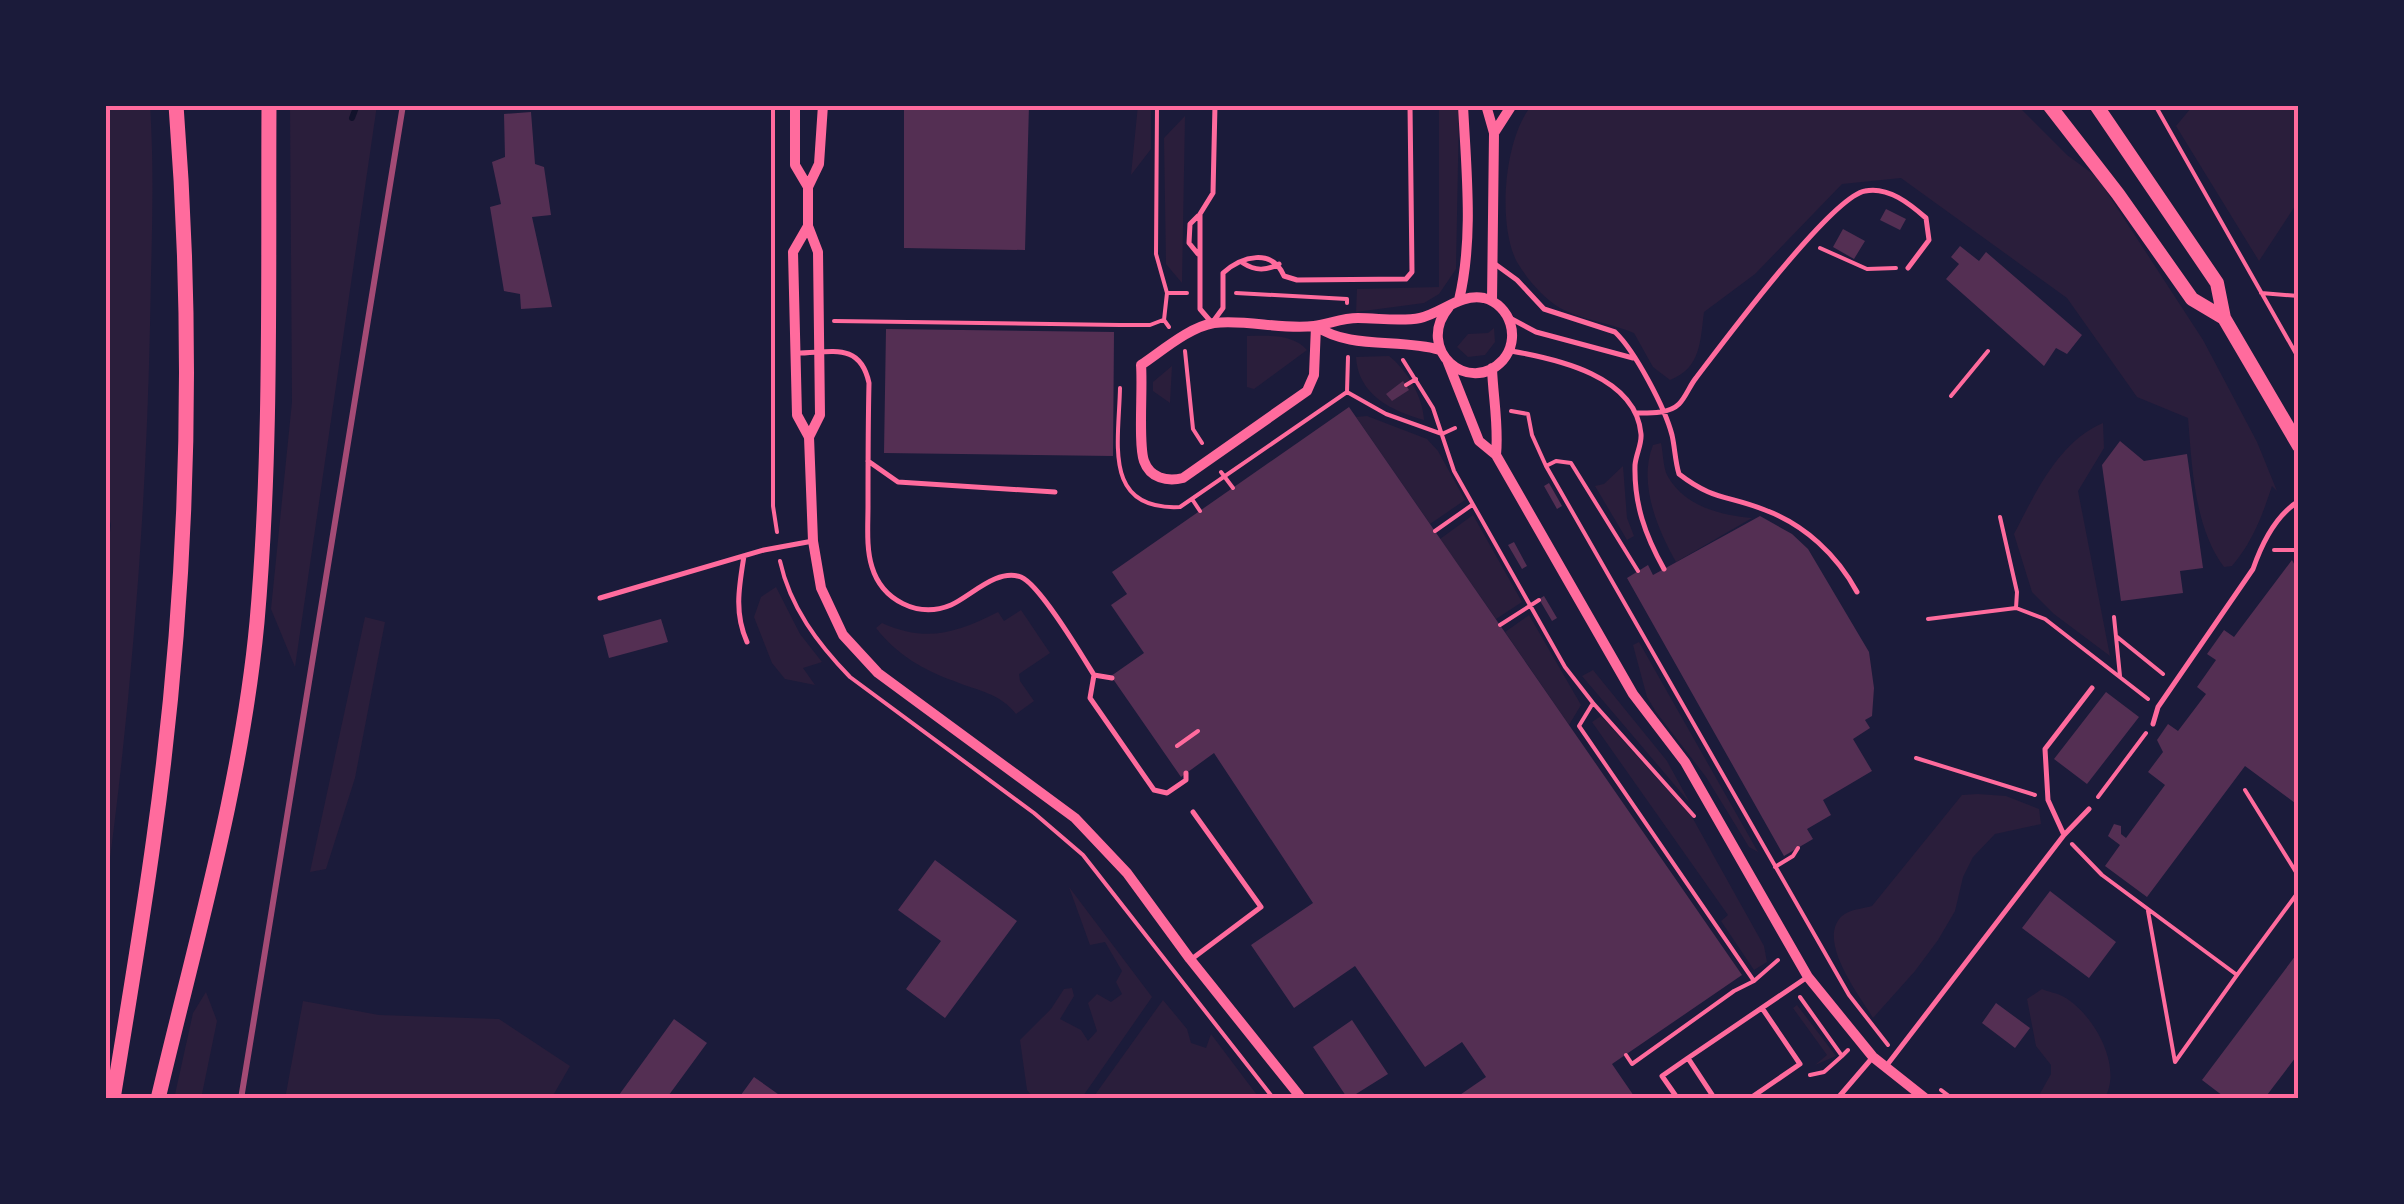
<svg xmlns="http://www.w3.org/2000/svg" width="2404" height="1204" font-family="'DM Sans',sans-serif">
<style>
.green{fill:#2a1e3b}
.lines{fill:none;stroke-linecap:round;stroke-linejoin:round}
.stream{stroke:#12122b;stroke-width:6}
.building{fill:#542f53}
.path{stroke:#ff6b9d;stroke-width:4}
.service{stroke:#ff6b9d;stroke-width:5}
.minor{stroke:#ff6b9d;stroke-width:10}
.secondary{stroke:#ff6b9d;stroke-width:14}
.trunk{stroke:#ff6b9d;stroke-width:15}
.rail{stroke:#a44b75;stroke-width:6}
.neatline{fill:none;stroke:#ff6b9d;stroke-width:4}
</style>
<rect width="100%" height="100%" fill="#1b1b3a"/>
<!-- green -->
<path class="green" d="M105,105H150C155,179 151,252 150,326C146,516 131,707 105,896V565L111,525L105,499Z
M290,105H377L295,667L271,609L292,402Z
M1138,105H1151V149L1131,175Z
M1439,105H1458L1459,110L1456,269L1439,294L1424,303L1356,312L1357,289L1439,287Z
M1532,105H2017L2067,155L2097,177L2203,340L2257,442L2277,491L2272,486C2262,516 2253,541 2232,566L2224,567C2194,527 2192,466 2188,418L2137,397L2067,298L1901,178L1842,184L1755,274L1704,312C1700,342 1701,368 1670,380L1653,367L1634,333C1610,323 1581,320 1560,308C1543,298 1527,279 1517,262C1497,225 1504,137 1532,105Z
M2190,105H2299V200L2259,261L2176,126L2191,108Z
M1185,116L1182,283L1166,264L1164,138Z
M1494,328L1495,342L1485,355L1468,357L1457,347L1468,334L1488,333Z
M1247,336C1268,336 1292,333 1307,350L1254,389L1247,387Z
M1389,356C1407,370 1423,397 1424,420C1392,411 1358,395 1356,357Z
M1172,366L1170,403L1153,391V382Z
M1367,416L1427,439L1438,451L1465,500L1430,524L1356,417Z
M2103,423L2104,448L2078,491L2110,656L2054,614L2032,592L2014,534C2035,494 2058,442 2103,423Z
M1661,443C1663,452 1663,466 1667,475C1684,507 1721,515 1752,518L1676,562C1657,528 1638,483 1653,445Z
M1623,466L1627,518L1634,536L1627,540L1595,486L1604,484Z
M1473,515L1522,602L1496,619L1440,539Z
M776,587L800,634L822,662L803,668L815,685L785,679L772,663L754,617L761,597Z
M1021,610L1050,653L1019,674L1020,681L1034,701L1016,714C1000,693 978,691 954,681C923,670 896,654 876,628L882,623C927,643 956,633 998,612L1004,621Z
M1529,615L1581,705L1569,725L1505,632Z
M365,617L385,622L355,778L326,869L310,872Z
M1639,642L1758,852L1749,847L1706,777L1656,712L1647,697L1633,645Z
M1593,670L1667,761L1690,803L1582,676Z
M1601,716L1692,817L1764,946L1767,962L1754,970L1721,921L1728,915L1592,722Z
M1978,794L2006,796L2039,809L2041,824L1995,834L1973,857L1963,877L1955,911L1938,940L1915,971L1873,1018C1859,995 1816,940 1842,916C1850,909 1862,909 1872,906L1962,795Z
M1069,887L1152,997L1081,1099H1034L1027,1090L1020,1040L1051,1009L1064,989L1072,988L1074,996L1060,1019L1081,1030L1088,1041L1097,1031L1088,1003L1097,994L1111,1002L1122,994L1116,982L1122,971L1105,942L1090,945Z
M2042,989C2048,992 2058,993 2064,997C2094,1014 2124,1068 2104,1099H2037L2051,1074V1065L2036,1046L2027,999Z
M206,992L217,1021L201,1099H174L193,1013Z
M1163,1000L1187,1029L1191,1043L1206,1048L1211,1034L1260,1099H1092Z
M303,1001L379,1015L499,1019L570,1066L551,1099H285Z
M1797,1005L1836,1056L1815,1065L1827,1055L1793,1008Z"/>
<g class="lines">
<!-- stream -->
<path class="stream" d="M352,118L357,105"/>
</g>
<!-- building -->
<path class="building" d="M904,105H1029L1025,250L904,248Z
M531,112L535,164L544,167L551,215L532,217L552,307L521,309L520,294L504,291L490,207L501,204L492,162L505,157L504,114Z
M1886,209L1906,219L1900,230L1880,220Z
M1843,229L1865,241L1854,259L1833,247Z
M1960,246L1979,261L1986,252L2082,335L2067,354L2056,348L2044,366L1946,279L1959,264L1951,257Z
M886,329L1114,332L1113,456L884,453Z
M1403,381L1409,390L1392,401L1386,394Z
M1349,407L1742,975L1612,1064L1636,1099H1454L1486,1077L1462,1042L1425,1067L1355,966L1294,1008L1251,945L1313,903L1214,753L1181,777L1111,676L1144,653L1111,605L1127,594L1112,572Z
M2120,441L2144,461L2187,454L2203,568L2180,571L2183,593L2121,601L2102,465Z
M1549,483L1562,506L1557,509L1544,486Z
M1760,516L1792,534L1808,549L1869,652L1874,688L1872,716L1865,720L1870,728L1853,739L1872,771L1823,800L1831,815L1807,829L1813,839L1784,856L1627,578L1648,565L1653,575Z
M1514,542L1527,566L1522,569L1508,545Z
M2292,560L2299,573V806L2245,766L2147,897L2105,866L2120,845L2108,836L2114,824L2121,826V834L2126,838L2165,785L2148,772L2163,752L2157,740L2168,724L2178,731L2206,694L2197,687L2216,660L2207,654L2224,630L2234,637Z
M1544,596L1557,618L1552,621L1539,599Z
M661,619L668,642L609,658L603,635Z
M2106,692L2139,717L2087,784L2054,759Z
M935,860L1017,921L945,1018L906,989L941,941L898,910Z
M2050,891L2116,942L2089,978L2022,928Z
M2299,951V1053L2264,1099H2227L2202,1080Z
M1996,1003L2030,1028L2015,1048L1982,1023Z
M674,1019L707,1043L666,1099H625L619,1095Z
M1352,1020L1388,1074L1348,1099L1313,1047Z
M754,1077L785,1099H738Z"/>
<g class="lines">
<!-- path -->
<path class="path" d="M1157,105L1156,254L1167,293
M2155,105L2299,359
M1820,248L1867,269L1896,268
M1236,293L1347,299V303
M2261,293L2299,296
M834,321L1120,325H1150L1163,320
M1169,327L1164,320L1167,293H1187
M1185,351L1193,429L1202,443
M1403,360L1433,408L1454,471L1565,667L1593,703L1694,816
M1406,385L1416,379
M1120,388C1119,442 1102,511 1180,507L1347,392
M1347,392L1386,414L1442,434L1455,428
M1347,392L1348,357
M1951,396L1988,351
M1511,411L1528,414L1532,435L1546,466L1849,995L1888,1045
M1546,466L1556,461L1571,463L1638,571
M1221,472L1233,488
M1192,499L1200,511
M2000,517L2017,592L2016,608
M1435,531L1472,505
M777,532L773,506V107L778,106
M2274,550H2299
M780,561C790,607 818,644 850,677L1034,813L1083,855L1274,1099
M2114,617L2120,676
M1928,619L2016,608L2045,619L2148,699
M1500,625L1539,600
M2116,636L2163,674
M1593,703L1579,726L1754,981
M1177,746L1198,731
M1916,758L2035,795
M2245,790L2299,877
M2098,797L2146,733
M2072,844L2102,875L2237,975L2299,891
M1775,867L1793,856L1798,848
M2148,911L2175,1062L2237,975
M1800,997L1842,1056L1848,1050
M1626,1055L1632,1064L1734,991L1754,981L1778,960
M1810,1075L1824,1072L1842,1056
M1941,1090L1953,1099"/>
<!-- service -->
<path class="service" d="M1215,105L1213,193L1200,214V309L1212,323L1223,308V273C1242,256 1272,248 1284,276L1297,280L1406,279L1412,272L1410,105
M1198,216L1190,224L1189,243L1198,254
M1243,263C1255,271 1266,271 1279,264
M1495,264L1517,280L1544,309L1615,332C1635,351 1665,408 1672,435C1675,448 1675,461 1679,474C1714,501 1728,495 1765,510C1805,525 1837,555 1857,592
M1508,317L1536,332L1633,358
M1511,351C1557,359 1636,376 1641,434C1642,444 1636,454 1635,465C1634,504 1645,535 1664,569
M797,353C830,353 860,341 869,383C868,424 868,465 868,506C868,526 866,548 872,567C882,600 918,619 951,605C971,596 997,568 1021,577C1040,585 1081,654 1094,675L1090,698L1154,790L1167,793L1186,780V773
M1636,413C1649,413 1669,414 1679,404C1686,397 1690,385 1696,378C1722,344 1831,197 1865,191C1888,186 1910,204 1926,218L1929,240L1908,268
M868,461L898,482L1055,492
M744,556C739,587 734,613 747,642
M600,598L764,550L813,541
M1094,675L1112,678
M2153,724L2158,707L2253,569C2262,543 2276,515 2299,501
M2064,835L2089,809
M1193,958L1261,907L1193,812
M1887,1065L2064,835L2048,800L2045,749L2092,688
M1678,1099L1662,1076L1688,1058
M1715,1099L1688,1058L1806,978
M1749,1099L1800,1064L1762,1008
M1837,1099L1873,1057"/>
<!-- minor -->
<path class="minor" d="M795,105V165L808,187
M1486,105L1494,133L1492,301
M1494,133L1512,105
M808,226L793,252L797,415L809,437L813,541L821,588L843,635L878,673L1075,818L1127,873L1190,959L1302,1099
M1459,300C1474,237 1466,169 1463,105
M1316,326L1314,375L1307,391L1183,478C1167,482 1150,478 1144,461C1138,444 1143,387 1141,365C1162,351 1189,327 1214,323C1246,319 1281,330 1314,326C1329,324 1342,318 1358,318C1378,318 1401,322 1420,318C1442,313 1461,293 1484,298C1511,305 1521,339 1503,360C1469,397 1414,349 1449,307
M1316,326C1350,350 1400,338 1440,350
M1447,360L1479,441L1496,455L1633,694L1685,762L1808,977L1873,1057L1926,1099
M1492,368C1493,397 1499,426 1496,455
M809,437L820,415L818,252L808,226V187L819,164L823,105"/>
<!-- secondary -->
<path class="secondary" d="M2049,105L2118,194L2192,299L2224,318
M2096,105L2217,283L2224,318L2299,446"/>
<!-- trunk -->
<path class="trunk" d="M113,1099C127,1012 142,925 154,837C188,596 195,348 176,105
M158,1099C195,942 242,783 257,622C272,451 268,277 269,105"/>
<!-- rail -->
<path class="rail" d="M241,1099L403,105"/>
</g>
<!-- border -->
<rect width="2404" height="1204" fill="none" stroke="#1b1b3a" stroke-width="215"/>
<rect x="108" y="108" width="2188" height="988" class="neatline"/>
</svg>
